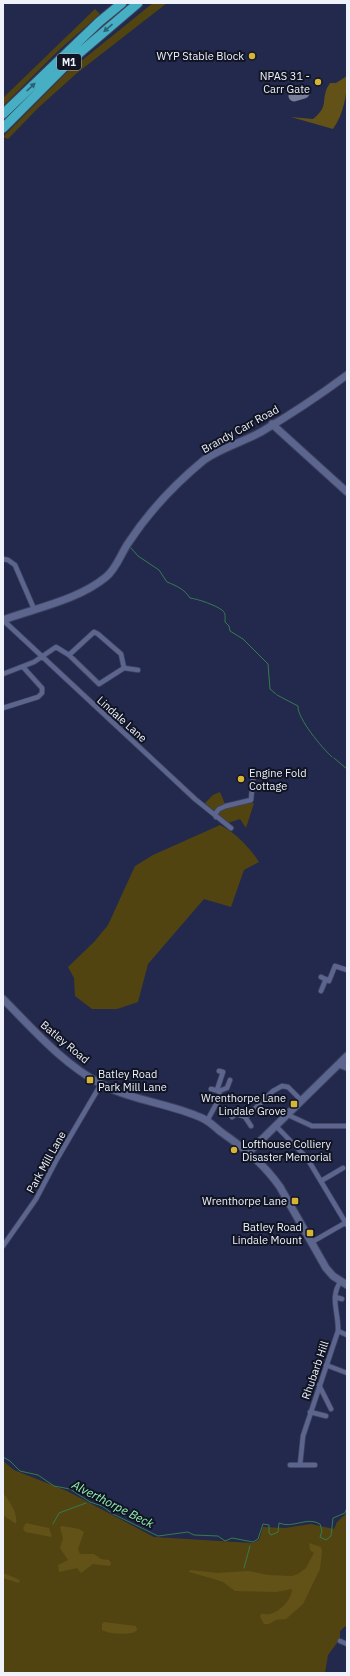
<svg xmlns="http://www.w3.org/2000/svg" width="350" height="1676" font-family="'IBM Plex Sans',sans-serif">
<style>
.green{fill:#524410}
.forest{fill:#625218}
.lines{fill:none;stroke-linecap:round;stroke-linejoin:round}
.stream{stroke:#377a4f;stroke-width:1}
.taxiway{stroke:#787e96;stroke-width:11}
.street-casing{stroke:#3e425e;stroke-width:6}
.secondary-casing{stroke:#3e425e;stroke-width:9}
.highway-casing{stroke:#3e425e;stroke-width:11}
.street{stroke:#5b658e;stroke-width:4.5}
.secondary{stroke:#5b658e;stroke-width:7}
.highway{stroke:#46afc4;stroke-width:9}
.oneway{fill:#2b6274}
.poi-dot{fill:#d7b434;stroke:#101423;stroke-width:1.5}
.labels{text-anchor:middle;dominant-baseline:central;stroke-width:4;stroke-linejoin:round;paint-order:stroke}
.shield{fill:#101423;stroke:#acafba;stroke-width:1}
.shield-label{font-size:10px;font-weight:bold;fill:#eff1fb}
.poi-label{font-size:11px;fill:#eff1fb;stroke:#101423;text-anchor:end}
.street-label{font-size:11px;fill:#eff1fb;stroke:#101423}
.water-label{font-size:12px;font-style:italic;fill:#95f3b2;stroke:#101423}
</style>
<rect width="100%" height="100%" fill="#22294d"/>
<!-- green -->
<path class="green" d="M153,3H167L77,73L38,108L8,139L3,137L65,74Z
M95,9L100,14L58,51L3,106V98Z
M220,792L225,804L214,811L205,803L213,795Z
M254,803L246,828L240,819L228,823L218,814C227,804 242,804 254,803Z
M220,825C235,832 251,849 259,862L244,870L231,907L204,899L148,964L138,1002L117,1009H92L75,996L74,978L68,967L94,942L108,925L135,866L153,855Z
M3,1461L14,1470L67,1491L154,1537L252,1543L259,1540L263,1527L285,1528L311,1524L334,1529L337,1522L347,1513V1625L340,1631V1639L328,1655L325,1673H3Z"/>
<!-- forest -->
<path class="forest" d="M347,76C347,95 344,113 333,129L291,117L313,119C331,105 319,99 330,83H336Z
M3,1493C10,1502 18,1513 16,1524L3,1515Z
M26,1523L49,1528L52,1537L25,1532L23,1528Z
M63,1526L79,1529L84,1532L78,1549L80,1554H94L101,1559L109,1560L111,1563L110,1566L93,1564L81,1573L77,1568L59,1572L58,1565L68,1560L60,1548L63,1539L60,1527Z
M309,1543L321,1547L322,1551L320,1569L303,1604L286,1619L276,1620L269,1624H264L260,1616L261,1614C264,1613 266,1615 270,1614C280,1612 292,1599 292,1589L276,1592L235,1591L223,1582L214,1579L189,1572L190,1570L217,1573L249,1571L268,1575L292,1576L298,1574L306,1568L314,1553L310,1550Z
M3,1573L20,1580L19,1583L3,1578Z
M104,1622L136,1626L137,1630C133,1636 108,1634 102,1630V1624Z"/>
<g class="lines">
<!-- stream -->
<path class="stream" d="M130,547L138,556L159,570L167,582C177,586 184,589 190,598C198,599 215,605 222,610C226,613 225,617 225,622L229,626L230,631L243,639L268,664L270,689L276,694
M277,695L298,706C297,718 322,748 332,757
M334,758L347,769
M3,1457L10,1461L20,1471L38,1475L54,1486L70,1489L90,1502L102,1506L113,1514L158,1536L188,1532L194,1535L218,1536L225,1541L232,1538L253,1542L258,1539L263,1524L269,1525V1533L271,1535L278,1532L279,1523C293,1529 307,1516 320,1524L322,1531L320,1537L326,1540L331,1536L333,1518L345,1513L347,1507
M53,1524L59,1513L86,1503
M244,1568L250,1546"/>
<!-- taxiway -->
<path class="taxiway" d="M294,96L304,93"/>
<defs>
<path id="street" d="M3,559L8,560L15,565L34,609
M3,620L195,799L231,828
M124,668L138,670
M3,674L34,662L56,647L69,655L99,684L124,668L121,654L98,634L94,632L69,655
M3,708L38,697L42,693V688L23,667
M216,817L215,814L219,809L226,806L251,800L253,779
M321,977L329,981L335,966L347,970
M321,991L326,979
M217,1090L223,1072L219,1071
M219,1091L227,1088L230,1080
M286,1114L312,1126H347
M232,1117L236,1114L246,1117L273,1091L282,1086L288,1087L301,1100
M245,1117L251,1126
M207,1121L220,1097L219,1091L211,1089
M275,1125L307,1158L347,1225
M321,1181L343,1168
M312,1242L345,1223
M3,1246L36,1199L57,1159L101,1084
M335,1297L342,1299
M338,1331L347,1335
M326,1365L347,1373
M319,1385L331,1409
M310,1412L326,1416
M290,1465H315
M300,1465L303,1436L338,1331C339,1313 329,1297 341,1281
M340,1641L347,1644"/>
<path id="secondary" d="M272,424L347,492
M3,620C36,608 78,600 106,577C117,568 121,553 129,542C150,510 175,484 204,460C221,448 243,442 261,432C290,415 320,395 347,375
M3,999C34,1030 62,1063 101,1084C133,1101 169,1103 202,1118C209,1121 215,1127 221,1132C244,1148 264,1164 280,1187L326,1268L333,1276L347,1285
M339,1064L347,1067
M249,1152L347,1056"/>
<path id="highway" d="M3,114L99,22L122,3
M3,128L70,61L138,3"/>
</defs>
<!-- street casing -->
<use href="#street" class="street-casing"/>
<!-- secondary casing -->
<use href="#secondary" class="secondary-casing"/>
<!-- highway casing -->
<use href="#highway" class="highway-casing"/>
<!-- street -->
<use href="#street" class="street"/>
<!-- secondary -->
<use href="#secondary" class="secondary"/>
<!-- highway -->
<use href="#highway" class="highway"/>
</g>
<!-- one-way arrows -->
<defs><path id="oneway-solid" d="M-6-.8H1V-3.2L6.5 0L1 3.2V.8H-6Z"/></defs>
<g class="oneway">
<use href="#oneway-solid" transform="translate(108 28) rotate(139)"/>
<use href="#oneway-solid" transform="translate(31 87) rotate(-43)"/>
</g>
<!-- markers -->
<g class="poi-dot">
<circle cx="252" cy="56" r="4"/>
<circle cx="318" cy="82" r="4"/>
<circle cx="241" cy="779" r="4"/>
<rect x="86" y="1076" width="8" height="8" rx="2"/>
<rect x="290" y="1100" width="8" height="8" rx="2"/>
<circle cx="234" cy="1150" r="4"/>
<rect x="291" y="1197" width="8" height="8" rx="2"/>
<rect x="306" y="1229" width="8" height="8" rx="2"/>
</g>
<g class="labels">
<!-- shield labels -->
<rect class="shield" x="57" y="54" width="24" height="16" rx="3"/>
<g class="shield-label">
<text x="69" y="62">M1</text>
</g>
<!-- poi labels -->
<g class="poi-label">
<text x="244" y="56">WYP Stable Block</text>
<text x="310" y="76">NPAS 31 -<tspan x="310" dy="13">Carr Gate</tspan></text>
<text x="249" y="773" text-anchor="start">Engine Fold<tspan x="249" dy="13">Cottage</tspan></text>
<text x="98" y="1074" text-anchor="start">Batley Road<tspan x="98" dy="13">Park Mill Lane</tspan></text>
<text x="286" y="1098">Wrenthorpe Lane<tspan x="286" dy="13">Lindale Grove</tspan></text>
<text x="242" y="1144" text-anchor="start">Lofthouse Colliery<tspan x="242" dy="13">Disaster Memorial</tspan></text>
<text x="287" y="1201">Wrenthorpe Lane</text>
<text x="302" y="1227">Batley Road<tspan x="302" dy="13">Lindale Mount</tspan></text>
</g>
<!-- street labels -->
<g class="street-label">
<text transform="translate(240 429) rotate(-29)">Brandy Carr Road</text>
<text transform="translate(122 719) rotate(42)">Lindale Lane</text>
<text transform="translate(65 1042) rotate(40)">Batley Road</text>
<text transform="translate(46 1162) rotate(-61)">Park Mill Lane</text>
<text transform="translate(315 1370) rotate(-71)">Rhubarb Hill</text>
</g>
<!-- water labels -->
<g class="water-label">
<text transform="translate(113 1504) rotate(27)">Alverthorpe Beck</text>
</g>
</g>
<!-- border -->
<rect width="350" height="1676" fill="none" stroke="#eff1fb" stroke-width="8"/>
</svg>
